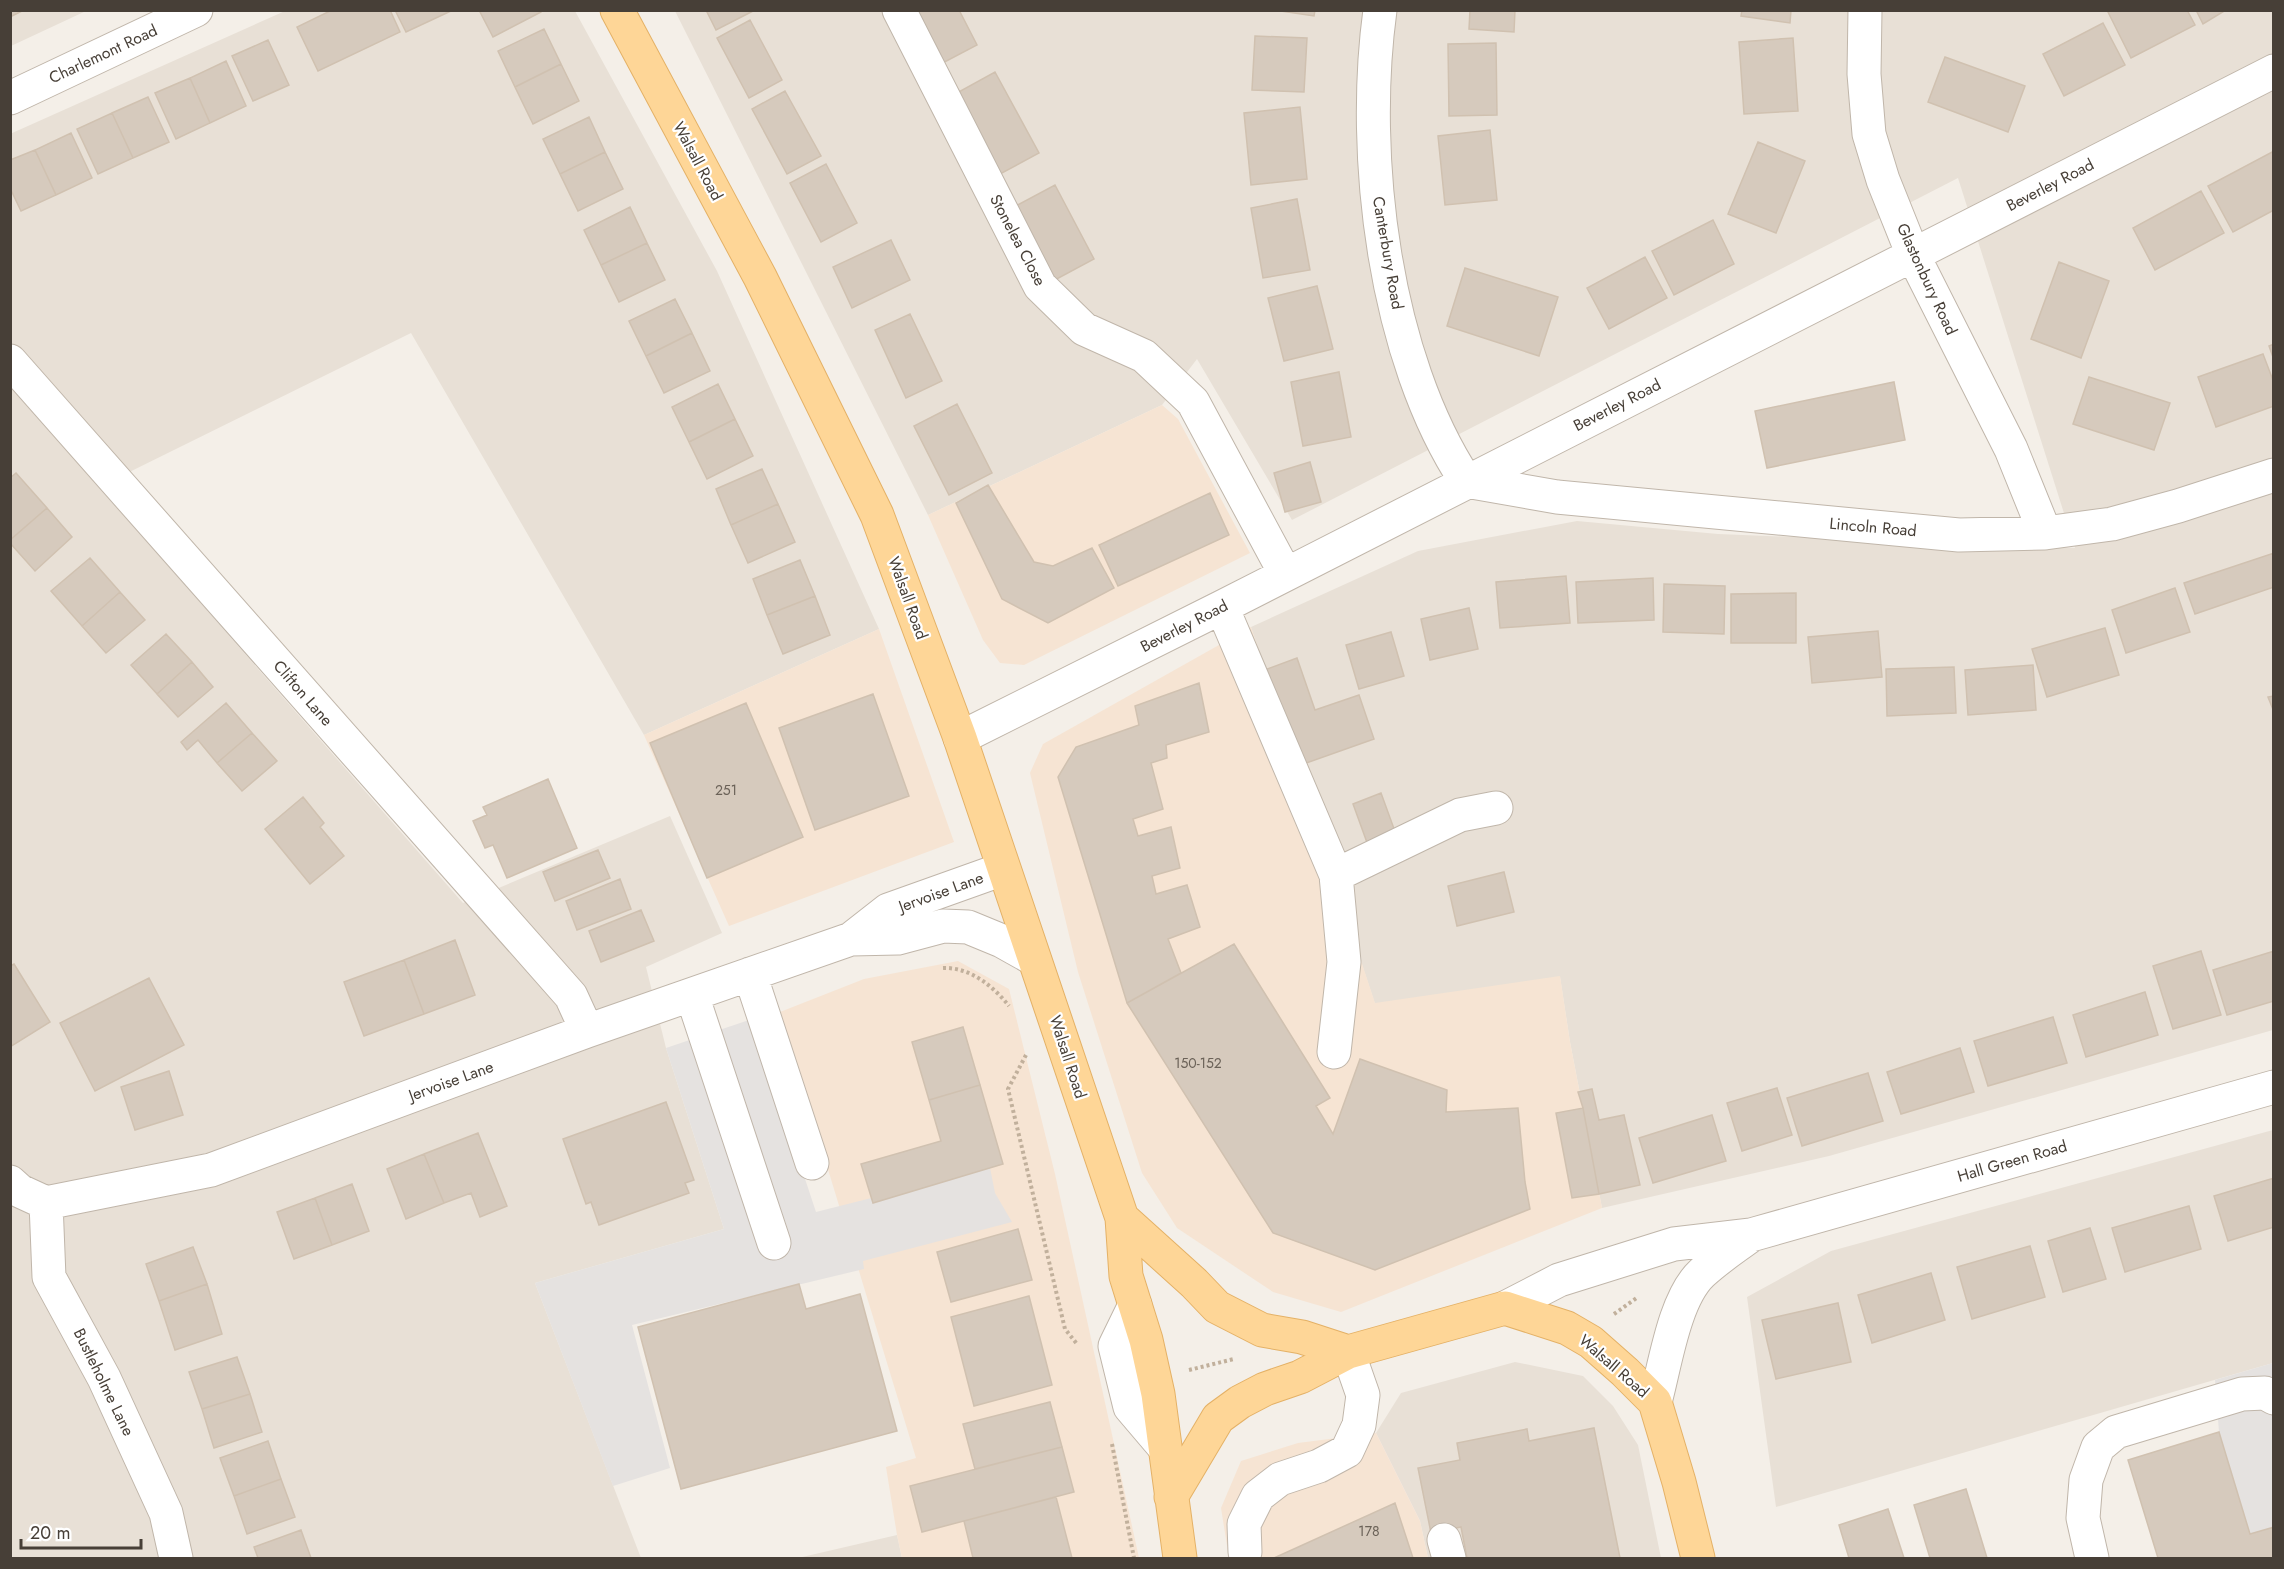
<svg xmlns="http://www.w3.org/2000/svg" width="2284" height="1569" font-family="Jost,sans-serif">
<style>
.residential{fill:#e8e0d6}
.commercial{fill:#f6e4d3}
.parking{fill:#e5e2e0}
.building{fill:#d6cabd;stroke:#d0c1b0;stroke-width:1.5}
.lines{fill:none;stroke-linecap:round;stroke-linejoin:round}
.minor-casing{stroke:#c0b6aa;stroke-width:35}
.major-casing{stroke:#e4b166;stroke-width:35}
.path{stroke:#c1b09c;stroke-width:4;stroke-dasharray:3 3;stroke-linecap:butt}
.minor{stroke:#fff;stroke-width:33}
.major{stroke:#fed697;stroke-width:33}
.labels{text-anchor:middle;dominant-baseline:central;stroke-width:4.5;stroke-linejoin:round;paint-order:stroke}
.number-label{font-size:14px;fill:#6b6258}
.street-label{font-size:16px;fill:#473f37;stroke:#fff}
</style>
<rect width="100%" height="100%" fill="#f4efe8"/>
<!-- residential -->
<path class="residential" d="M11,10L86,11L11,46Z
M285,11H575L717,271L879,629L644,735L411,333L99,487L463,903L670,816L722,933L646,967L666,1048L724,1229L535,1283L641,1558H11L10,134Z
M675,11H2273V1030L1829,1156L1602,1208L1570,1042L1560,977L1375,1004L1251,627L1418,551L1577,521L1718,534L2075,548L1958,178L1292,520L1197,359L1162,405L928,515Z
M2273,1130V1363L1776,1507L1747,1297L1831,1251Z
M1515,1362L1583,1376L1613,1406L1638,1445L1661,1558H1428L1420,1521L1376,1433L1401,1393Z
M897,1535L902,1558H798Z"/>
<!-- commercial -->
<path class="commercial" d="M1162,405L1178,419L1250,553L1024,665L1000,663L983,640L928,515Z
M1251,627L1375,1003L1560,976L1570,1042L1602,1208L1341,1312L1273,1292L1177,1228L1142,1173L1078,972L1030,773L1043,744Z
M879,629L954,842L729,926L644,735Z
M958,961L1009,989L1055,1174L1139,1558H902L897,1535L886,1467L916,1458L780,1012L864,979Z
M1376,1433L1420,1521L1428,1558H1229L1221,1508L1241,1461L1298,1443Z"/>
<!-- parking -->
<path class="parking" d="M752,1019L816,1212L990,1168L995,1193L1012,1222L863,1261L864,1269L632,1325L670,1468L613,1486L535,1283L724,1229L666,1048Z
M2273,1363V1527L2250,1534L2219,1432L2215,1380Z"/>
<!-- building -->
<path class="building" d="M10,10H22V11L10,17Z
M332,10H390L400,32L318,71L297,27Z
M395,10H453L406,32Z
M479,10H541V12L493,37Z
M706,10H755L716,30Z
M908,10H959L977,45L937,66Z
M1274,10H1315L1314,16Z
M1470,10H1515L1514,32L1469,29Z
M1742,10H1791L1790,23L1741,16Z
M2107,10H2187L2195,25L2131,58Z
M2196,10H2226L2203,24Z
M750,20L782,80L749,98L717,38Z
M2103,23L2125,65L2064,96L2043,54Z
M544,29L561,64L515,87L498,51Z
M1255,36L1307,38L1304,92L1252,90Z
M1793,38L1798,111L1744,114L1739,42Z
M268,40L289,85L253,101L232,56Z
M1496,43L1497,115L1449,116L1448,44Z
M1945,57L2025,86L2008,132L1928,102Z
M226,61L246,106L210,123L190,78Z
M561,64L579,101L533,124L515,87Z
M995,72L1039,153L1000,174L955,94Z
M190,78L210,123L176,139L155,93Z
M785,91L821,156L787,174L752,109Z
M148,97L169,142L133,158L112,113Z
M1300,107L1307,179L1251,185L1244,113Z
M112,113L133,158L98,174L77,129Z
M589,117L605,152L560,174L543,139Z
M1490,130L1497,200L1445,205L1438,136Z
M71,133L92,178L56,195L35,150Z
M1758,142L1805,161L1776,233L1728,214Z
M35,150L56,195L21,211L10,188V160Z
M2274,151V210L2233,232L2208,186Z
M605,152L623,189L578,211L560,174Z
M826,164L857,223L821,242L790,183Z
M1055,185L1094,259L1053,281L1014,207Z
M2201,191L2224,233L2155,270L2133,228Z
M1297,199L1310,270L1263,278L1251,208Z
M630,207L647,243L601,265L584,230Z
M1713,220L1734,264L1674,295L1652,251Z
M891,240L910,280L852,308L833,267Z
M647,243L665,280L619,302L601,265Z
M1645,257L1667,298L1609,329L1587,288Z
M2059,262L2109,281L2081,358L2031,339Z
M1465,268L1558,297L1539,356L1447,326Z
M1317,286L1333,349L1284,361L1268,298Z
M675,299L692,333L646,356L629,321Z
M910,314L942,381L906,398L875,330Z
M692,333L710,371L664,393L646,356Z
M2274,344V360L2269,346Z
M2263,354L2274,383V406L2216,427L2198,377Z
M1339,372L1351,437L1303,446L1291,382Z
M2089,377L2170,403L2154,450L2073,424Z
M1894,382L1905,440L1767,468L1755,411Z
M718,384L735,419L689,442L672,407Z
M957,404L992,473L949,495L914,426Z
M735,419L753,456L707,479L689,442Z
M1310,462L1321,502L1285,512L1274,473Z
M762,469L778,504L731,525L716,489Z
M16,473L47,508L10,540V478Z
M988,485L1034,562L1053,566L1092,548L1114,588L1048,623L1002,599L956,503Z
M1210,493L1229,535L1118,586L1099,545Z
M778,504L795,542L748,563L731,525Z
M47,508L72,537L35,571L10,543V540Z
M2274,553V587L2195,614L2184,583Z
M90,558L120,592L82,626L51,591Z
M800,560L815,596L767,615L753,579Z
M1566,576L1570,623L1500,628L1496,582Z
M1653,578L1654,620L1578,623L1576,582Z
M1664,584L1725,586L1724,634L1663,632Z
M2175,588L2190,632L2126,653L2112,610Z
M120,592L145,620L106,653L82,626Z
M1796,593V643H1731V594Z
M815,596L830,635L783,654L767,615Z
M1469,608L1478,649L1430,660L1421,619Z
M2105,628L2119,675L2047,697L2032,649Z
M1878,631L1882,677L1812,683L1808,637Z
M1391,632L1404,676L1359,689L1346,645Z
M166,634L192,662L157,694L131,665Z
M1297,658L1315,710L1359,695L1374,739L1295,767L1262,671Z
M192,662L213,687L178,717L157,694Z
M2033,665L2036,710L1968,715L1965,670Z
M1954,667L1956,713L1887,716L1886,669Z
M1199,683L1209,732L1166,745L1167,758L1151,763L1163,809L1133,819L1138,836L1171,827L1180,868L1152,876L1156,894L1187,885L1200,927L1168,939L1181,973L1127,1003L1058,777L1076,747L1139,725L1135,706Z
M873,694L909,796L815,830L779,728Z
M2274,696V712L2268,697Z
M226,703L252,733L217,763L198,740L187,750L181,742Z
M746,703L803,837L707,878L650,743Z
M252,733L277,761L242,791L217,763Z
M548,779L577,848L507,878L493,845L485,848L473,821L487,815L483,807Z
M1381,793L1397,837L1369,848L1353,804Z
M303,797L324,823L320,827L344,856L310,884L265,829Z
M598,850L610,878L555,901L543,872Z
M1504,872L1514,912L1457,926L1448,886Z
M620,879L631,909L577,930L566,901Z
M641,910L654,941L601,962L589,931Z
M455,940L475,995L424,1014L404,960Z
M1234,944L1330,1098L1316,1106L1333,1134L1360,1059L1447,1090L1446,1112L1518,1108L1525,1182L1530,1209L1375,1270L1273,1233L1127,1003Z
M2201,951L2221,1015L2173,1029L2153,966Z
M2274,951V1001L2227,1015L2213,970Z
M404,960L424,1014L364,1036L344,982Z
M14,964L50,1022L10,1047V966Z
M149,978L184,1045L95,1091L60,1023Z
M2145,992L2158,1035L2086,1057L2073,1015Z
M2053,1017L2067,1063L1988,1086L1974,1041Z
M963,1027L980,1085L929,1100L912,1042Z
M1960,1048L1974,1092L1901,1114L1887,1072Z
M169,1071L183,1115L135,1130L121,1087Z
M1868,1073L1883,1121L1802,1146L1787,1098Z
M980,1085L1003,1164L873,1203L861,1164L941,1141L929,1100Z
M1777,1088L1792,1135L1742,1151L1727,1103Z
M1592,1089L1599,1120L1624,1115L1640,1185L1599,1194L1583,1108L1578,1092Z
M666,1102L694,1180L685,1183L689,1193L599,1225L591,1202L586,1204L563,1139Z
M1583,1108L1599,1194L1572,1198L1556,1113Z
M1712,1115L1726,1161L1653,1183L1639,1138Z
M478,1133L507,1206L480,1217L471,1193L444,1203L424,1154Z
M424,1154L444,1203L406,1219L387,1169Z
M2274,1178V1227L2228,1241L2214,1196Z
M352,1184L369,1231L332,1245L315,1198Z
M315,1198L332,1245L294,1259L277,1212Z
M2189,1206L2201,1249L2125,1272L2112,1228Z
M2090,1228L2106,1279L2063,1292L2048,1241Z
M1018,1229L1032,1280L951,1302L937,1252Z
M2030,1246L2045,1297L1972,1319L1957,1267Z
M193,1247L207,1284L159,1301L146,1264Z
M1931,1273L1945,1320L1872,1343L1858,1295Z
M207,1284L222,1334L175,1350L159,1301Z
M799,1284L806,1309L860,1294L897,1431L681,1489L638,1327Z
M1029,1296L1052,1385L974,1406L951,1317Z
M1838,1303L1851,1362L1776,1379L1762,1320Z
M237,1357L250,1394L202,1409L189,1372Z
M250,1394L262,1432L214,1448L202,1409Z
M1050,1402L1062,1447L975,1469L963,1424Z
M1594,1428L1620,1558H1467L1461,1527L1431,1533L1418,1468L1460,1460L1457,1443L1527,1429L1529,1441Z
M2219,1432L2250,1534L2274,1527V1558H2158L2128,1460Z
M268,1441L281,1479L234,1496L220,1458Z
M1062,1447L1074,1492L922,1532L910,1486Z
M281,1479L295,1517L247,1534L234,1496Z
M1966,1489L1987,1558H1930L1914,1505Z
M1056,1497L1072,1558H973L964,1521Z
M1395,1503L1413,1558H1274Z
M1888,1509L1904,1558H1849L1839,1525Z
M301,1530L311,1558H258L254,1547Z"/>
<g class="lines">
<defs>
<path id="minor" d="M899,10L1040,286L1084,329L1144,356L1193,402L1285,573
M1380,10C1360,156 1384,357 1466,481L1557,497L1959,535L2045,533L2112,524L2178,506L2274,475
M1865,10L1864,74L1869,134L1883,180L1913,255L2011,449L2045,533
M10,98L196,10
M10,361L571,996L587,1031
M1222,607L1336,875
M960,738L1222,607L2274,71
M851,939L898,938L943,926L968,927L1002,941L1034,959
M750,974L812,1163
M692,995L774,1243
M1334,1052L1344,962L1336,875L1460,815L1496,808
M10,1182L20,1191L46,1203
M46,1203L211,1170L587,1031L851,939L888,910L1003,869
M46,1203L49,1277L104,1378L166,1513L176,1558
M1135,1305L1115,1346L1130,1407L1164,1447
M1505,1308L1559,1280L1674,1244L1751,1235L2274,1087
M1655,1402C1665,1366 1674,1299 1702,1273C1717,1259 1734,1248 1750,1236
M1444,1540L1449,1558
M1245,1552L1244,1524L1258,1496L1280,1479L1319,1466L1347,1451L1359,1425L1363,1395L1348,1352
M2092,1558L2083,1518L2086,1480L2098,1447L2116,1432L2242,1394L2265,1393L2274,1398"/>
<path id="major" d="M617,10L760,277L877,515L960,738L1122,1218L1126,1276L1146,1340L1158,1394L1180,1558
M1122,1218L1194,1283L1217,1307L1262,1330L1302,1337L1348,1352
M1171,1497L1218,1418L1240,1402L1265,1389L1300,1377L1348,1352L1505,1308L1567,1328L1591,1342L1625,1372L1655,1402L1679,1482L1698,1558"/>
</defs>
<!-- minor casing -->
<use href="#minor" class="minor-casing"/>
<!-- major casing -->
<use href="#major" class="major-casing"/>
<!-- path -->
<path class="path" d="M943,968C970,967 993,986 1009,1006
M1026,1055L1008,1089L1065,1329L1077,1344
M1614,1314L1638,1297
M1189,1370L1234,1359
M1112,1444L1134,1558"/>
<!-- minor -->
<use href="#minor" class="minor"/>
<!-- major -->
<use href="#major" class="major"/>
</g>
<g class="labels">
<!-- number labels -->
<g class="number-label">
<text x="726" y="790">251</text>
<text x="1198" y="1063">150-152</text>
<text x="1369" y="1531">178</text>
</g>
<!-- street labels -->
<g class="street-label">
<text transform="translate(103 54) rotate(-25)">Charlemont Road</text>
<text transform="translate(698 161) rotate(62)">Walsall Road</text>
<text transform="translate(2050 185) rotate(-27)">Beverley Road</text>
<text transform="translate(1018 240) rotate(62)">Stonelea Close</text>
<text transform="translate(1388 253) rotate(80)">Canterbury Road</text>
<text transform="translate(1927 279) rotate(65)">Glastonbury Road</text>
<text transform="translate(1617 405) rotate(-27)">Beverley Road</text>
<text transform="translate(1873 527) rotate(5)">Lincoln Road</text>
<text transform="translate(908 598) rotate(70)">Walsall Road</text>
<text transform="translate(1184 626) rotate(-27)">Beverley Road</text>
<text transform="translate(303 693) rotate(49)">Clifton Lane</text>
<text transform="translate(941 892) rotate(-20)">Jervoise Lane</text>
<text transform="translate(1068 1057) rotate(72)">Walsall Road</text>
<text transform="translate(451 1081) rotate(-20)">Jervoise Lane</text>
<text transform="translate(2012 1161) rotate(-16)">Hall Green Road</text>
<text transform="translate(1614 1366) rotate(41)">Walsall Road</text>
<text transform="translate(104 1382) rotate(64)">Bustleholme Lane</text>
</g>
</g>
<!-- border -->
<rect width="2284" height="1569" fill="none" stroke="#473f37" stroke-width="24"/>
<!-- scale -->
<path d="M21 1539v9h120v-9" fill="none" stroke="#473f37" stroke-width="3"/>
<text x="30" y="1539" font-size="18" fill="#473f37" stroke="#ffffff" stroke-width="4.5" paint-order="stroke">20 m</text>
</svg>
